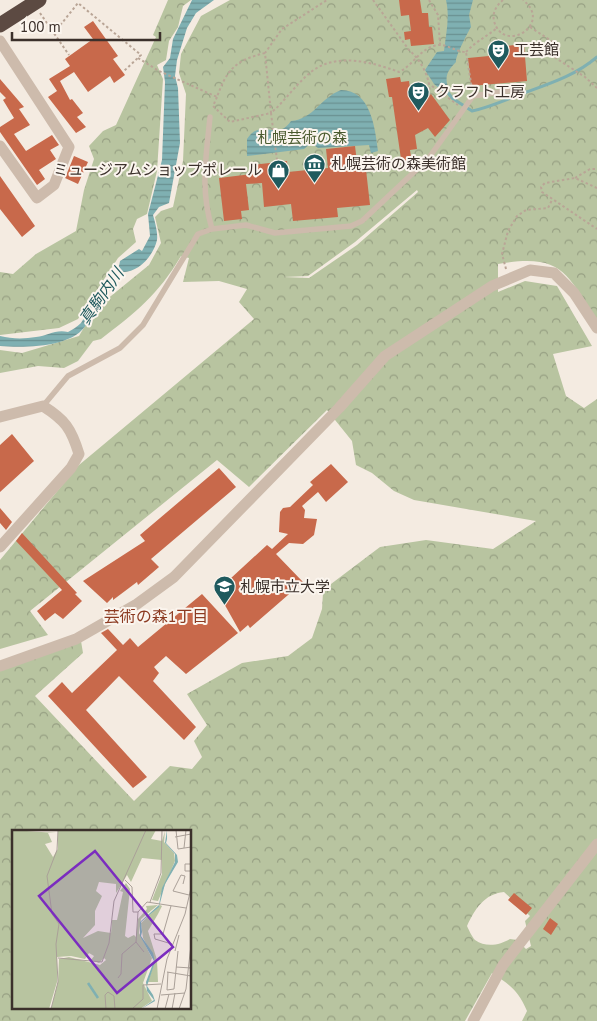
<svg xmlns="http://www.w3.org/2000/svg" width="597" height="1021" font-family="'PT Sans','Noto Sans JP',sans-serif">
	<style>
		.forest { fill: url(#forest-crowns); fill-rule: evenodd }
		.water { fill: url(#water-rules) }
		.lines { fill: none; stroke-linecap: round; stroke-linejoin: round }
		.stream { stroke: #7fb0b2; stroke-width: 3 }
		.building { fill: #c8694b }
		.path { stroke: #b9a596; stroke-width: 2; stroke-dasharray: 2.5 2.5; stroke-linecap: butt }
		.lane { stroke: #cdbbac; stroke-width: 5.5 }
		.street { stroke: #cdbbac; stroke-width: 11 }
		.highway { stroke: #5c4a42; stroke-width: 15 }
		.labels { text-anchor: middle; stroke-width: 4; stroke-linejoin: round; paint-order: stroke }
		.poi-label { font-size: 15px; fill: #3b302b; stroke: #fbf5ee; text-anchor: start }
		.park-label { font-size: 15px; fill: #4a5a2e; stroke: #fbf5ee }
		.water-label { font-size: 16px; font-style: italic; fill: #1f5a5e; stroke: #fbf5ee }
		.neighbourhood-label { font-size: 16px; fill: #8c3b22; stroke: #fbf5ee }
		.inset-river { fill: none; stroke: #7fb0b2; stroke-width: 2.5 }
		.inset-road { fill: none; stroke: #aaa098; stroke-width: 1 }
		.view { fill: #7b2cbf; fill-opacity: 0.15; stroke: #7b2cbf; stroke-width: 2.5 }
		.inset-edge { fill: none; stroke: #3b302b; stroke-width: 2.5 }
	</style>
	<defs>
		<pattern id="forest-crowns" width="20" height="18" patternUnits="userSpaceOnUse" patternTransform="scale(1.25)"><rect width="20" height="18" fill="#b8c4a0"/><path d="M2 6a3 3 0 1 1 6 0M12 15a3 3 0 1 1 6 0" fill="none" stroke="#97a083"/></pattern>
		<pattern id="water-rules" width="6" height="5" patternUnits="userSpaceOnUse" patternTransform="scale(1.25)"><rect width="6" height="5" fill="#7fb0b2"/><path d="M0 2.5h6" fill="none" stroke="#699091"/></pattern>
	</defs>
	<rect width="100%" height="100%" fill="#f4ebe1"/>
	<path class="forest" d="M168,0H191L183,6L178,27L169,41L166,60L157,65L163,79L157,171L147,214L137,219L133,229L136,242L118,258L78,319L59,328L0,335V272L13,274L36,254L76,231L84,190L94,159L89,146L103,131L116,125L156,37L153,35Z
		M230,0H597V320C566,272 561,253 498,264V292L525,281L557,286L592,346L553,354L566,396L584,408L597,399V1021H522L527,1011C518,990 510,985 492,973L465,1021H0V671L81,641L83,653L35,696L134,801L170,766L192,769L202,757L194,741L207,725L187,694L242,663L288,656L312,638L322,609L323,593L331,584L380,547L426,540L493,549L536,521L414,500L394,491L372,473L356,465L352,441L327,410L249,487L217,460L30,611L48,635L0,649V560L79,465L254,319L239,302L247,289L219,281L183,282L189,258L181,256C158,295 136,312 101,339L93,341L78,361L64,368L38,366L0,373V350L22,353L79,336L95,309L149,265L161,243L155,217L161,211L173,207L183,161L186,94L179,73L181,54L201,16ZM417,190L418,192L357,245L309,278L283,277L308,276L355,242ZM14,831H190V1007H14ZM504,892L530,916L525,921L531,946L526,949L517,940L510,939C500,945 486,948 475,940C472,937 469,930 467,926C475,909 484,894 504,892Z"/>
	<path class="water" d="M192,0H214L196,13L187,28L177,60L175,76L178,88L180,143L169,203L159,207L153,215C155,222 158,233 157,240C153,257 137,274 120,272L110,285L107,295L94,301C91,308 90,316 87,323C75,348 23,348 0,346V336C12,339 24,339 36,337C48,336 55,329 68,332C72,330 77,327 81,323C86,316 88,306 93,299C102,286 118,278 120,261L139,249L142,251L150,236L148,214L162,160L165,82L163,67L170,58L173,39Z
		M446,0H473L469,15L471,27C468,32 455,57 456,62C445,73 445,78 449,92L446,94L434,84L425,70L437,52L444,51C446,34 450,17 446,0Z
		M341,90C371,90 375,128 378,151L371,153L369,145L318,148L311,143L304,149L247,156V139C261,117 277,142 291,121C314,119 320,98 341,90Z"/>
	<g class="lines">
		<path class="stream" d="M446,90L452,98L472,111C487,108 501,102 516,96C545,85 574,77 597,57"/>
	</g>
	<path class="building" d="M399,0H420L422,13H428L429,27H432L434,44L411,46L410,39L405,40L404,32L411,31L409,15L401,16Z
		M93,21L118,56L113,59L125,75L114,83L110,76L88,92L74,72L60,81L70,100L72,99L83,113L77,117L86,127L76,133L48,97L57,91L49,79L70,66L65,59L93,39L84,27Z
		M524,44L527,81L471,86L468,58L489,56L488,48Z
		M400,77L401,82L409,81L410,88L424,86L426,98L431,94L450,120L435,137L428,128L415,135L417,149L410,150L412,164L402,166L392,97H389L386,79Z
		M0,79L24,107L19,109L30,125L14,134L26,151L52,135L59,145L50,150L56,159L39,170L45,179L37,185L0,132V127L14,118L3,100L6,98L0,92Z
		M355,146L357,162L365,161L370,205L337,208L338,217L293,221L291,204L264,207L262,183L246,184L249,210L241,211L242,219L224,221L219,178L252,174L251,165L287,161L288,172L328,168L326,149Z
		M74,156L88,162L78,184L65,178Z
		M0,176L35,226L22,237L0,209Z
		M12,434L34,461L0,492V445Z
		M331,464L348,482L326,502L318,492L302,506L305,510L304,518L317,519L314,535L303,544L289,543L276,554L303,582L250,628L248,625L240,632L217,591L267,545L272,549L288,534L279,532L280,512L283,508L290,507L313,485L310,482Z
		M219,468L236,487L151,559L159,567L138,585L137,582L113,600V597L107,603L83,581L145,541L140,535Z
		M0,508L12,522L6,530L0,523Z
		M22,533L77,593L75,594L82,601L63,619L55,613L45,621L37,611L62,590L16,541Z
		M202,594L238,633L186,674L166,656L154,667L159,673L153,681L196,727L184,740L119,676L86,710L147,777L133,788L48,696L62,682L72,693L117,650L101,633L108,629L123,645L130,638L138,647Z
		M514,893L532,908L526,915L508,900Z
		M550,918L558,924L551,935L543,929Z"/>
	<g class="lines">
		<path class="path" d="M373,0L409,50C421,60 432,80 429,96
			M429,0L438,15L440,45
			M503,0C497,5 492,12 494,21C503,55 554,24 523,0
			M40,13L69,55
			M530,27L553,42L551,55L585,77L597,88
			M54,33L78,3L141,55L124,71
			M466,52C475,42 486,37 497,28
			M138,58L159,71L217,97C227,69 236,60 265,53
			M432,86L458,105
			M217,97L213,106L230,122L271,113L265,53L282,29L327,0
			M277,160L271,113C285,101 296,84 311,72C336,52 372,62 399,72C414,65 420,47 439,45C447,44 456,52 466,52L472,89
			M575,178L590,169H597
			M597,188L575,178L545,183L541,187L542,192L597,229
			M506,269L502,254L508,231L517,216L526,210L548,208L552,200"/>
		<path class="lane" d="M210,117C206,159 200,188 212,229
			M43,406L68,376L120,348L143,325L198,234L212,229L246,225L275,233L351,226L362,221L428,159L473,96L513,90"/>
		<path class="street" d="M0,41L69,147L54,185L37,198L0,146
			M0,417L43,406C65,420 71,428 79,454L71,468L0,547
			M0,666L76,639L137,604L174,577L339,408L385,356L492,286L530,270L554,273L574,293L597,328
			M473,1021L503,965L597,844"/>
		<path class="highway" d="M0,25L39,0"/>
	</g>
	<defs>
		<symbol id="theatre-pin" viewBox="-11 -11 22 30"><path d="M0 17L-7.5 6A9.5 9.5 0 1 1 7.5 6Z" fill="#1f5a5e" stroke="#fbf5ee"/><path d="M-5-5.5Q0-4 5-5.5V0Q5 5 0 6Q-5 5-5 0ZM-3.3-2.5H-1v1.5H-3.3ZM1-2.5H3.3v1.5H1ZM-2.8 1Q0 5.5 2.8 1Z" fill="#fff"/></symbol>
		<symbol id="museum-pin" viewBox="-11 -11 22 30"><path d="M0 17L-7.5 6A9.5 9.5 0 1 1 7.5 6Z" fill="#1f5a5e" stroke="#fbf5ee"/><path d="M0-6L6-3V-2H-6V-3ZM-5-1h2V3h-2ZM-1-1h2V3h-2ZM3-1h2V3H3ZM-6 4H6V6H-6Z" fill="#fff"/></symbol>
		<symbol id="shop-pin" viewBox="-11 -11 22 30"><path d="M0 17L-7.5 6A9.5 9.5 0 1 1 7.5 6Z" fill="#1f5a5e" stroke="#fbf5ee"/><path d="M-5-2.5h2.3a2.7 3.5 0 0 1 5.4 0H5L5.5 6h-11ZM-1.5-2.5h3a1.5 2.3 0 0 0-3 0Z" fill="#fff"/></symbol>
		<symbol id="university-pin" viewBox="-11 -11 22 30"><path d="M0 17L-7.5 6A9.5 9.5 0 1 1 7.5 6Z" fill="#1f5a5e" stroke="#fbf5ee"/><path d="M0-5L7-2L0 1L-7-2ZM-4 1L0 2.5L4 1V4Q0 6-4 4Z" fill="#fff"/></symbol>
	</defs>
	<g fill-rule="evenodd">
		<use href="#theatre-pin" x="486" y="38" width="25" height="34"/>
		<use href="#theatre-pin" x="406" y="80" width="25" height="34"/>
		<use href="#museum-pin" x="302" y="152" width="25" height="34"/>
		<use href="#shop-pin" x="266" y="158" width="25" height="34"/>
		<use href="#university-pin" x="212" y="574" width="25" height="34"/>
	</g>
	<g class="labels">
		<g class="poi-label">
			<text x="514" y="55">工芸館</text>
			<text x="435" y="97">クラフト工房</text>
			<text x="331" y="169">札幌芸術の森美術館</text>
			<text x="262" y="175" text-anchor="end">ミュージアムショップポレール</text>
			<text x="240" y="592">札幌市立大学</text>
		</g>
		<g class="park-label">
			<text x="302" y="143">札幌芸術の森</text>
		</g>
		<g class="water-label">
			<text transform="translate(101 296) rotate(-55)" y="6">真駒内川</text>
		</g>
		<g class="neighbourhood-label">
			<text x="156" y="622">芸術の森1丁目</text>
		</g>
	</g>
	<g transform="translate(12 830)">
		<rect width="179" height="179" fill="#f4ebe1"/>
		<path d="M0,0L44,3H36L40,12L33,14L41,27L46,19V0H144L139,9L150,11L153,1L152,12L162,23L163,31L146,71L140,70L150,44V30L130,28L119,52L115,45L104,63V54L87,52L84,61L90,66L83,81V95L71,108L86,101L99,103L100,90H105L111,62L108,61L114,53L118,59L113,106L116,108L122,105L124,107L126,89L135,79L134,76L146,75L129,89L127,103L140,128L131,153L140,171L128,179H39L46,152L47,129L57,127L88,135L94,130L92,128L87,133L79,130L82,126L77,123L73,129L59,126L45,127V152L37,179H0ZM148,75L150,76L146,84L136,101L145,130L146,152H136L143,131L131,108L129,93Z" fill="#b8c4a0"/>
		<path d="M155,0V9L154,13L165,25L166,32L153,54L147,77L129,92L130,102L129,106L141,123L143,132L135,156L141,165L143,171L129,179L142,170L135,161L134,152L142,131L128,106V92L147,75L150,58L163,32V24L153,13Z" fill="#7fb0b2"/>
		<path class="inset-river" d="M76,153L86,168"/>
		<path class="inset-road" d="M164,0L166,19L179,17M163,7L179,4M172,18L174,0M179,34H173V41H179M113,50L120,57L121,82H126L135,72L174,78M171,54L173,46L169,45L161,61L177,65M138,72L149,43L150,0M159,76L151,104H142L143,109L160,114M126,82L124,112L132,122M163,121L167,105M46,128L90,132L97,113L102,71L134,0M164,137L179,138M155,142L179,146M156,142L155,160L162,159L166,121M106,148L109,144L110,124L124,112M149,165L173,163M39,179L46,152L44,114L47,94L40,84L35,46L45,20L46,0M94,179L93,165L96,162L102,166L103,179M120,179L131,169V155L149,154M145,179L155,129L173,84L179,58M153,179L157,164M160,179L163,163M167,179L174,159L179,115"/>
		<path class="view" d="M83,21L161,117L105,163L27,66Z"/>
		<rect width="179" height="179" class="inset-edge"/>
	</g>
	<path d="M12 32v8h148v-8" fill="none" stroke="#3b302b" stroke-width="2.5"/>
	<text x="20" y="32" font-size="15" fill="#3b302b" stroke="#fbf5ee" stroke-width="4" paint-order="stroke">100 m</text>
</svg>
